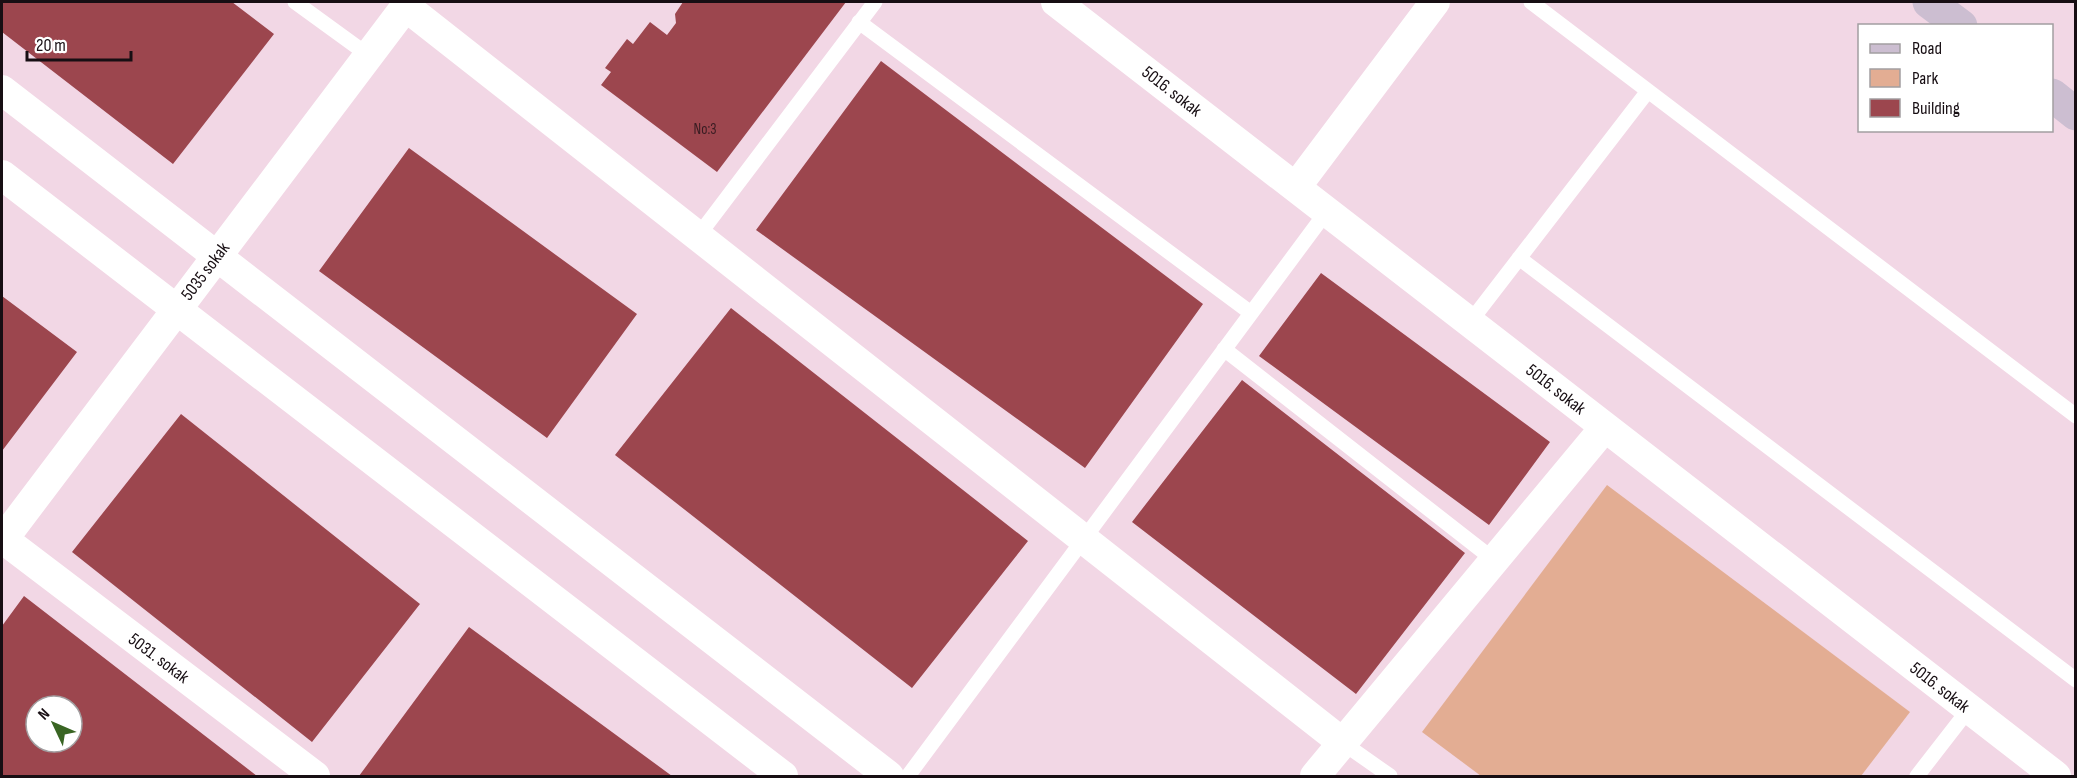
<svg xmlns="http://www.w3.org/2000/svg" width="2077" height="778" font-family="'Sofia Sans Condensed',sans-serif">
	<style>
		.green { fill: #e3ad93 }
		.building { fill: #9c464e; fill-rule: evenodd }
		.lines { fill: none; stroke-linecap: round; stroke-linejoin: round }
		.service { stroke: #fff; stroke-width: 15 }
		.minor { stroke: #fff; stroke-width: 30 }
		.secondary { stroke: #ccbed1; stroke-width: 33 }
		.labels { text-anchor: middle; stroke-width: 4.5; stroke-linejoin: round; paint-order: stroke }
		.number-label { font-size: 15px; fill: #381c22 }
		.street-label { font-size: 18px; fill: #170e13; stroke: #fff }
	</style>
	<rect width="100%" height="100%" fill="#f2d7e5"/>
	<path class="green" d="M1607,485L1910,712L1861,776H1481L1422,732Z"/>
	<path class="building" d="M2,2H232L274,34L173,164L2,32Z
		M683,2H846L717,172L601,85L611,72L605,68L627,39L633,44L650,22L667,35L676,23L675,14Z
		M881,61L1203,304L1085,468L756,230Z
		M409,148L637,314L547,438L319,271Z
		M1321,273L1550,442L1489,525L1259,356Z
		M2,296L77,352L2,451Z
		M731,308L1028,541L912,688L615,455Z
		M1242,380L1465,553L1356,694L1132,522Z
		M181,414L420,604L312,742L72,552Z
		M24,596L257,776H2V626ZM36,706H72V742H36Z
		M469,627L672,776H359Z"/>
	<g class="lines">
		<path class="service" d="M295,2L368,55
			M1531,2L2076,416
			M859,22L1251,313
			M698,236L875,2
			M1519,258L2076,680
			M1470,322L1648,91
			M1224,349L1494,560
			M1343,743L1390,776
			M908,776L1327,211
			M1917,776L1969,709"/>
		<path class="minor" d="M1056,2L2056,776
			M405,6L1343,743
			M2,90L889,776
			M2,175L783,776
			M1296,187L1435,2
			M3,539L315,776
			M2,541L409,2
			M1315,776L1605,427"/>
		<path class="secondary" d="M1929,2L1961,26
			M2052,95L2076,114"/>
	</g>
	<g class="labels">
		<g class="number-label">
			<text x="705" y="134">No:3</text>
		</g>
		<g class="street-label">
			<text transform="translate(1172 91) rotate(38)" y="6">5016. sokak</text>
			<text transform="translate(205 271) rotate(-53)" y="6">5035 sokak</text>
			<text transform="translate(1556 389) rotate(38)" y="6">5016. sokak</text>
			<text transform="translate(159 658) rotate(37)" y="6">5031. sokak</text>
			<text transform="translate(1940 687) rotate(38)" y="6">5016. sokak</text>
		</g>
	</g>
	<rect width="2077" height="778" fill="none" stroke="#170e13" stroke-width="6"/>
	<rect x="1858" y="24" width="195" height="108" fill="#ffffff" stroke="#a29fa1" stroke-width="1.5"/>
	<rect x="1870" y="44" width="30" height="9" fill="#ccbed1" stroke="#a29fa1" stroke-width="1.5"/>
	<text x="1912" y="54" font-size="18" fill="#170e13">Road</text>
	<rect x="1870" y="69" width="30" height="18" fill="#e3ad93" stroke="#a29fa1" stroke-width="1.5"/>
	<text x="1912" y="84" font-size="18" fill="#170e13">Park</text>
	<rect x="1870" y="99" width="30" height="18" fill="#9c464e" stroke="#a29fa1" stroke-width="1.5"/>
	<text x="1912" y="114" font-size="18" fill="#170e13">Building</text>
	<g transform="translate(54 724) rotate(314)"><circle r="28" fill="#ffffff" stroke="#a29fa1" stroke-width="1.5"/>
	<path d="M0-4.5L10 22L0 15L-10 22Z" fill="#396523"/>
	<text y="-9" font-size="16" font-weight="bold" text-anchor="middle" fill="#170e13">N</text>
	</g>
	<path d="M27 51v9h104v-9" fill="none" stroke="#170e13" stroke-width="3"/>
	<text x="36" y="51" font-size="18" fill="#170e13" stroke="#ffffff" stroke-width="4.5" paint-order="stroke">20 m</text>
</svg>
